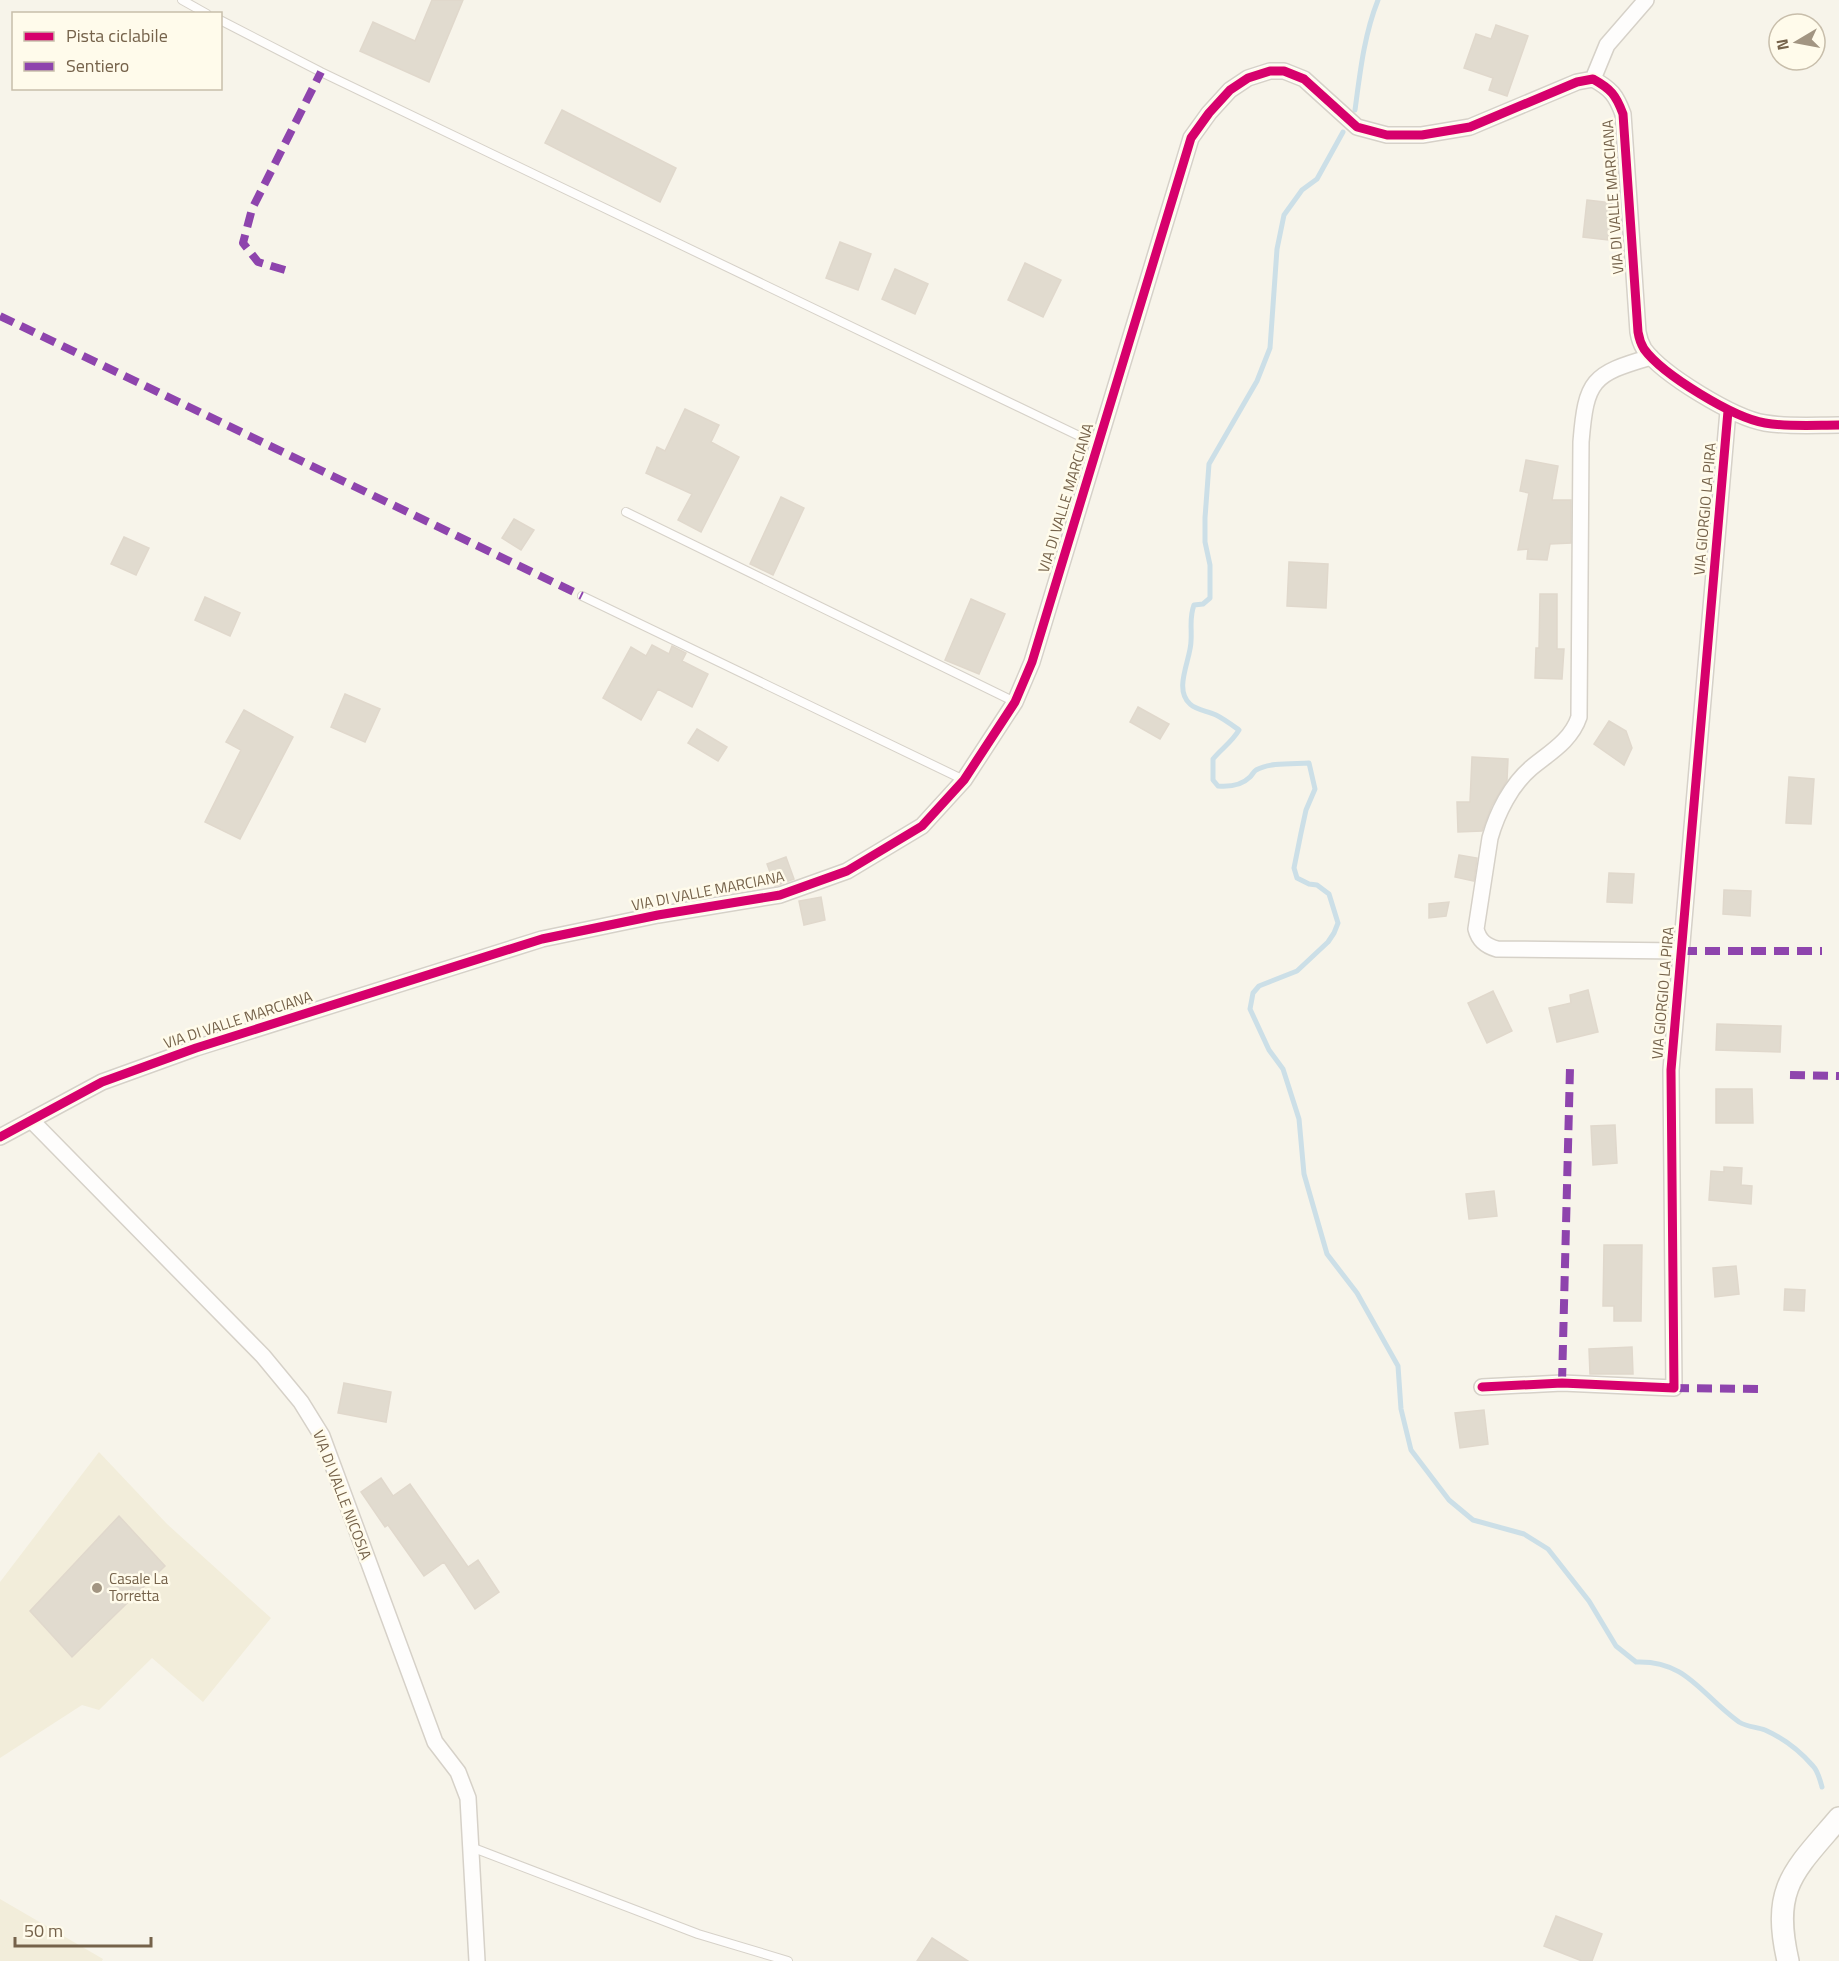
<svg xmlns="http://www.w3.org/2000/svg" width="1839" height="1961" font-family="'Titillium Web',sans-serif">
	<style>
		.residential { fill: #f2edda }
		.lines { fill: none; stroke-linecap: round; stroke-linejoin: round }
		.stream { stroke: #ccdfe7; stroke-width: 5 }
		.building { fill: #e1dbcf; stroke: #e0d8cc; stroke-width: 1.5 }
		.lane-casing { stroke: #d6d1c8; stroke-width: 10 }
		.street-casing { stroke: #d6d1c8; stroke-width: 18 }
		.secondary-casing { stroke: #d5d0c5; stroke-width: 24 }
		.lane { stroke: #fefdfc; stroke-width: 8 }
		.street { stroke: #fefdfc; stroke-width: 15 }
		.secondary { stroke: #fefdfc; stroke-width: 21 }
		.quiet { stroke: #8e44ad; stroke-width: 8; stroke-dasharray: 15 8; stroke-linecap: butt }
		.cycleway-casing { stroke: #fffbeb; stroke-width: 13 }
		.cycleway { stroke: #d6006c; stroke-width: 9 }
		.poi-dot { fill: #a29582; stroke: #fffbeb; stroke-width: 2 }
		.labels { text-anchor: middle; stroke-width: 5; stroke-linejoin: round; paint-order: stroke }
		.street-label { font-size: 15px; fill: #75624a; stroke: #fffbeb }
		.poi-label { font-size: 15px; fill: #75624a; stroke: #fffbeb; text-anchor: start }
	</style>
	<rect width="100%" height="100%" fill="#f7f4ea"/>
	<path class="residential" d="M99,1452L167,1524L271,1618L203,1702L152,1658L99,1710L82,1705L0,1758V1582Z
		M0,1899L103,1959L102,1961H0Z"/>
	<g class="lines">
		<path class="stream" d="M1355,110C1360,73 1364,35 1378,0
			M1343,132L1317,179L1302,190L1284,215L1277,249L1270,348L1257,381L1209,464L1205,518V542L1210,565V598L1203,604L1194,605C1189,618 1192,628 1191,641C1191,659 1173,689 1190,704C1196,710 1208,711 1216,715C1224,719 1232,725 1239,730C1232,742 1221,749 1213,759V780L1218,786C1230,787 1241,786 1250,777C1252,775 1254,771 1256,770C1270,762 1294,764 1309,763L1315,789L1306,810L1301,833L1294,868L1297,878L1309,884L1317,885L1329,894L1338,923L1334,933L1328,942L1297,971L1259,986L1253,993L1250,1009L1269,1050L1283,1069L1299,1119L1304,1174L1327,1254L1357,1293L1398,1366L1401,1409L1411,1450L1449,1500L1473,1520L1524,1534L1548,1549L1589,1601L1616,1646L1636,1662C1687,1660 1701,1695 1739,1722C1747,1727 1757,1727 1765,1730C1783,1738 1800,1751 1813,1766C1818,1771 1820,1780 1822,1787"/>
	</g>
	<path class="building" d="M432,0H463L429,82L360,51L373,22L415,41Z
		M1496,25L1528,36L1507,96L1489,90L1493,78L1464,68L1476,34L1491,39Z
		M562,110L676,168L660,202L545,143Z
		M1587,200L1612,203L1608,240L1583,237Z
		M840,242L871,254L858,290L826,278Z
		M1025,263L1061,280L1043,317L1008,300Z
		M895,269L928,284L915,314L882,299Z
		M685,409L719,425L711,442L739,457L701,532L678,520L692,494L646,473L657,447L665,451Z
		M1526,460L1558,466L1552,500H1571V543L1550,544L1547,560L1527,559L1528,549L1518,550L1529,493L1520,491Z
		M781,497L804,508L773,575L750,564Z
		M514,519L534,530L521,550L502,538Z
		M124,537L149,548L136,575L111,564Z
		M1289,562L1328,564L1326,608L1287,606Z
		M1540,594H1557V649H1564L1562,679L1535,678L1536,648H1539Z
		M205,597L240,613L230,636L195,620Z
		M971,599L1005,614L979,674L945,660Z
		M652,645L669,654L672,646L686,653L682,661L708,674L692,707L658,689L641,720L603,698L631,647L646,656Z
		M345,694L380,709L365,742L331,727Z
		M1138,707L1169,724L1160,739L1130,722Z
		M244,710L293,737L240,839L205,822L241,750L226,742Z
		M1609,721L1626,731L1632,748L1624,765L1594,744Z
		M697,729L727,747L718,761L688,743Z
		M1472,757L1508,759L1507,780L1492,805L1482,831L1458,832L1457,802H1470Z
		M1789,777L1814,779L1811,824L1786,823Z
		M1459,855L1477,858L1474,881L1455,877Z
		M786,857L794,879L775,886L767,864Z
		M1609,873L1634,874L1632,903L1607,902Z
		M1724,890L1751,891L1750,916L1723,914Z
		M821,897L825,920L804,925L799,901Z
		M1449,902L1446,916L1429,918V904Z
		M1588,990L1598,1032L1557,1042L1549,1008L1571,1003L1570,995Z
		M1493,991L1512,1031L1487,1043L1468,1003Z
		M1717,1024L1781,1026L1780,1052L1716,1050Z
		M1716,1089H1752L1753,1123H1716Z
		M1615,1125L1617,1163L1593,1165L1591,1126Z
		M1724,1167L1742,1168L1741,1185L1752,1186L1751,1204L1709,1200L1711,1171L1724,1172Z
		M1494,1191L1497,1216L1469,1219L1466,1194Z
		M1604,1245H1642L1641,1321H1614V1306H1603Z
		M1736,1266L1739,1294L1715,1297L1713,1268Z
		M1785,1289L1805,1290L1804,1311L1784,1310Z
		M1632,1347L1633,1374H1590L1589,1349Z
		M344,1383L391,1392L386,1422L338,1413Z
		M1484,1410L1488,1444L1460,1448L1455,1413Z
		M381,1478L393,1496L410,1484L468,1567L478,1560L499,1592L475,1609L444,1562L424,1576L388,1525L385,1527L361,1492Z
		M119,1516L165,1566L72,1657L30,1611Z
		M1556,1916L1602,1934L1592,1961H1582L1544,1946Z
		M932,1938L968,1961H917Z"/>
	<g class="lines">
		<defs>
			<path id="lane" d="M182,0L207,14
				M220,20L321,72L1098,445
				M626,512L1015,702
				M582,596L964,780
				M471,1847L698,1934L788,1961"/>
			<path id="street" d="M1593,79L1607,45L1646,0
				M1651,357C1592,374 1586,380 1581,442L1579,717C1571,741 1549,753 1531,768C1511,785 1497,813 1490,838L1476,929C1479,941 1486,946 1497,949L1682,951
				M31,1120L263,1356L301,1402L322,1436L435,1742L458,1772L468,1798L477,1961
				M0,1137L102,1082L196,1048L542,939L658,915L780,895L847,871L922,826L964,780L1015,702L1032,662L1191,138L1209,113L1230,90L1248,78L1270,71H1284L1304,79L1357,127L1387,135H1422L1470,127L1577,82L1593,79C1611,89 1616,95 1623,114L1638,332C1639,338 1641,344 1644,349C1663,375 1734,418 1765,423C1788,427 1816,425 1839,425
				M1482,1387L1562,1383L1674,1388L1671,1070L1728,411"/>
			<path id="secondary" d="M1788,1961C1771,1887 1794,1871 1839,1818"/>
		</defs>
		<use href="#lane" class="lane-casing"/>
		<use href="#street" class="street-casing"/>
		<use href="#secondary" class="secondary-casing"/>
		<use href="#lane" class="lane"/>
		<use href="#street" class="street"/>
		<use href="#secondary" class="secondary"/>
		<path class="quiet" d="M285,270L258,262L243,243L252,209L321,72
			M0,316L582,596
			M1682,951H1822
			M1790,1075L1839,1076
			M1562,1383L1570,1068
			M1674,1388L1765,1389"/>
		<defs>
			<path id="cycleway" d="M0,1137L102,1082L196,1048L542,939L658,915L780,895L847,871L922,826L964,780L1015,702L1032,662L1191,138L1209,113L1230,90L1248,78L1270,71H1284L1304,79L1357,127L1387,135H1422L1470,127L1577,82L1593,79C1611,89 1616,95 1623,114L1638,332C1639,338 1641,344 1644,349C1663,375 1734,418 1765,423C1788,427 1816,425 1839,425
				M1482,1387L1562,1383L1674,1388L1671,1070L1728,411"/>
		</defs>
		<use href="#cycleway" class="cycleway-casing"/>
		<use href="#cycleway" class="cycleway"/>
	</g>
	<circle class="poi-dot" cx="97" cy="1588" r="6"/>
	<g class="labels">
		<g class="street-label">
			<text transform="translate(1613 197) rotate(-94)" y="5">VIA DI VALLE MARCIANA</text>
			<text transform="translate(1066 498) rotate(-73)" y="5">VIA DI VALLE MARCIANA</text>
			<text transform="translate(1705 509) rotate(-85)" y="5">VIA GIORGIO LA PIRA</text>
			<text transform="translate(708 891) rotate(-11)" y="5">VIA DI VALLE MARCIANA</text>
			<text transform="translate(1663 993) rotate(-85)" y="5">VIA GIORGIO LA PIRA</text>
			<text transform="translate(238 1020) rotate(-18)" y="5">VIA DI VALLE MARCIANA</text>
			<text transform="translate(342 1495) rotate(69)" y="5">VIA DI VALLE NICOSIA</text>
		</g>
		<g class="poi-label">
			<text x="109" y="1584">Casale La<tspan x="109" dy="17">Torretta</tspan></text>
		</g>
	</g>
	<rect x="12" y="12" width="210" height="78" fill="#fffbeb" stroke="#c8beab" stroke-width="1.5"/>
	<rect x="24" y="32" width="30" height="9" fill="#d6006c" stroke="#c8beab" stroke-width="1.5"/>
	<text x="66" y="42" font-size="18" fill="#75624a">Pista ciclabile</text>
	<rect x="24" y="62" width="30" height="9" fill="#8e44ad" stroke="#c8beab" stroke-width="1.5"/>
	<text x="66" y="72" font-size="18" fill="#75624a">Sentiero</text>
	<g transform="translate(1797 42) rotate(260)"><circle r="28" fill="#fffbeb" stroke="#c8beab" stroke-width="1.5"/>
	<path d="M0-4.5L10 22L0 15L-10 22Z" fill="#a29582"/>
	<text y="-9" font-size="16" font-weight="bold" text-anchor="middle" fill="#75624a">N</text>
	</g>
	<path d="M15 1937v9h136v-9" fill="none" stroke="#75624a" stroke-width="3"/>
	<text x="24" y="1937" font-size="18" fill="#75624a" stroke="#fffbeb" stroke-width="4.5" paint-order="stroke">50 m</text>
</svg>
